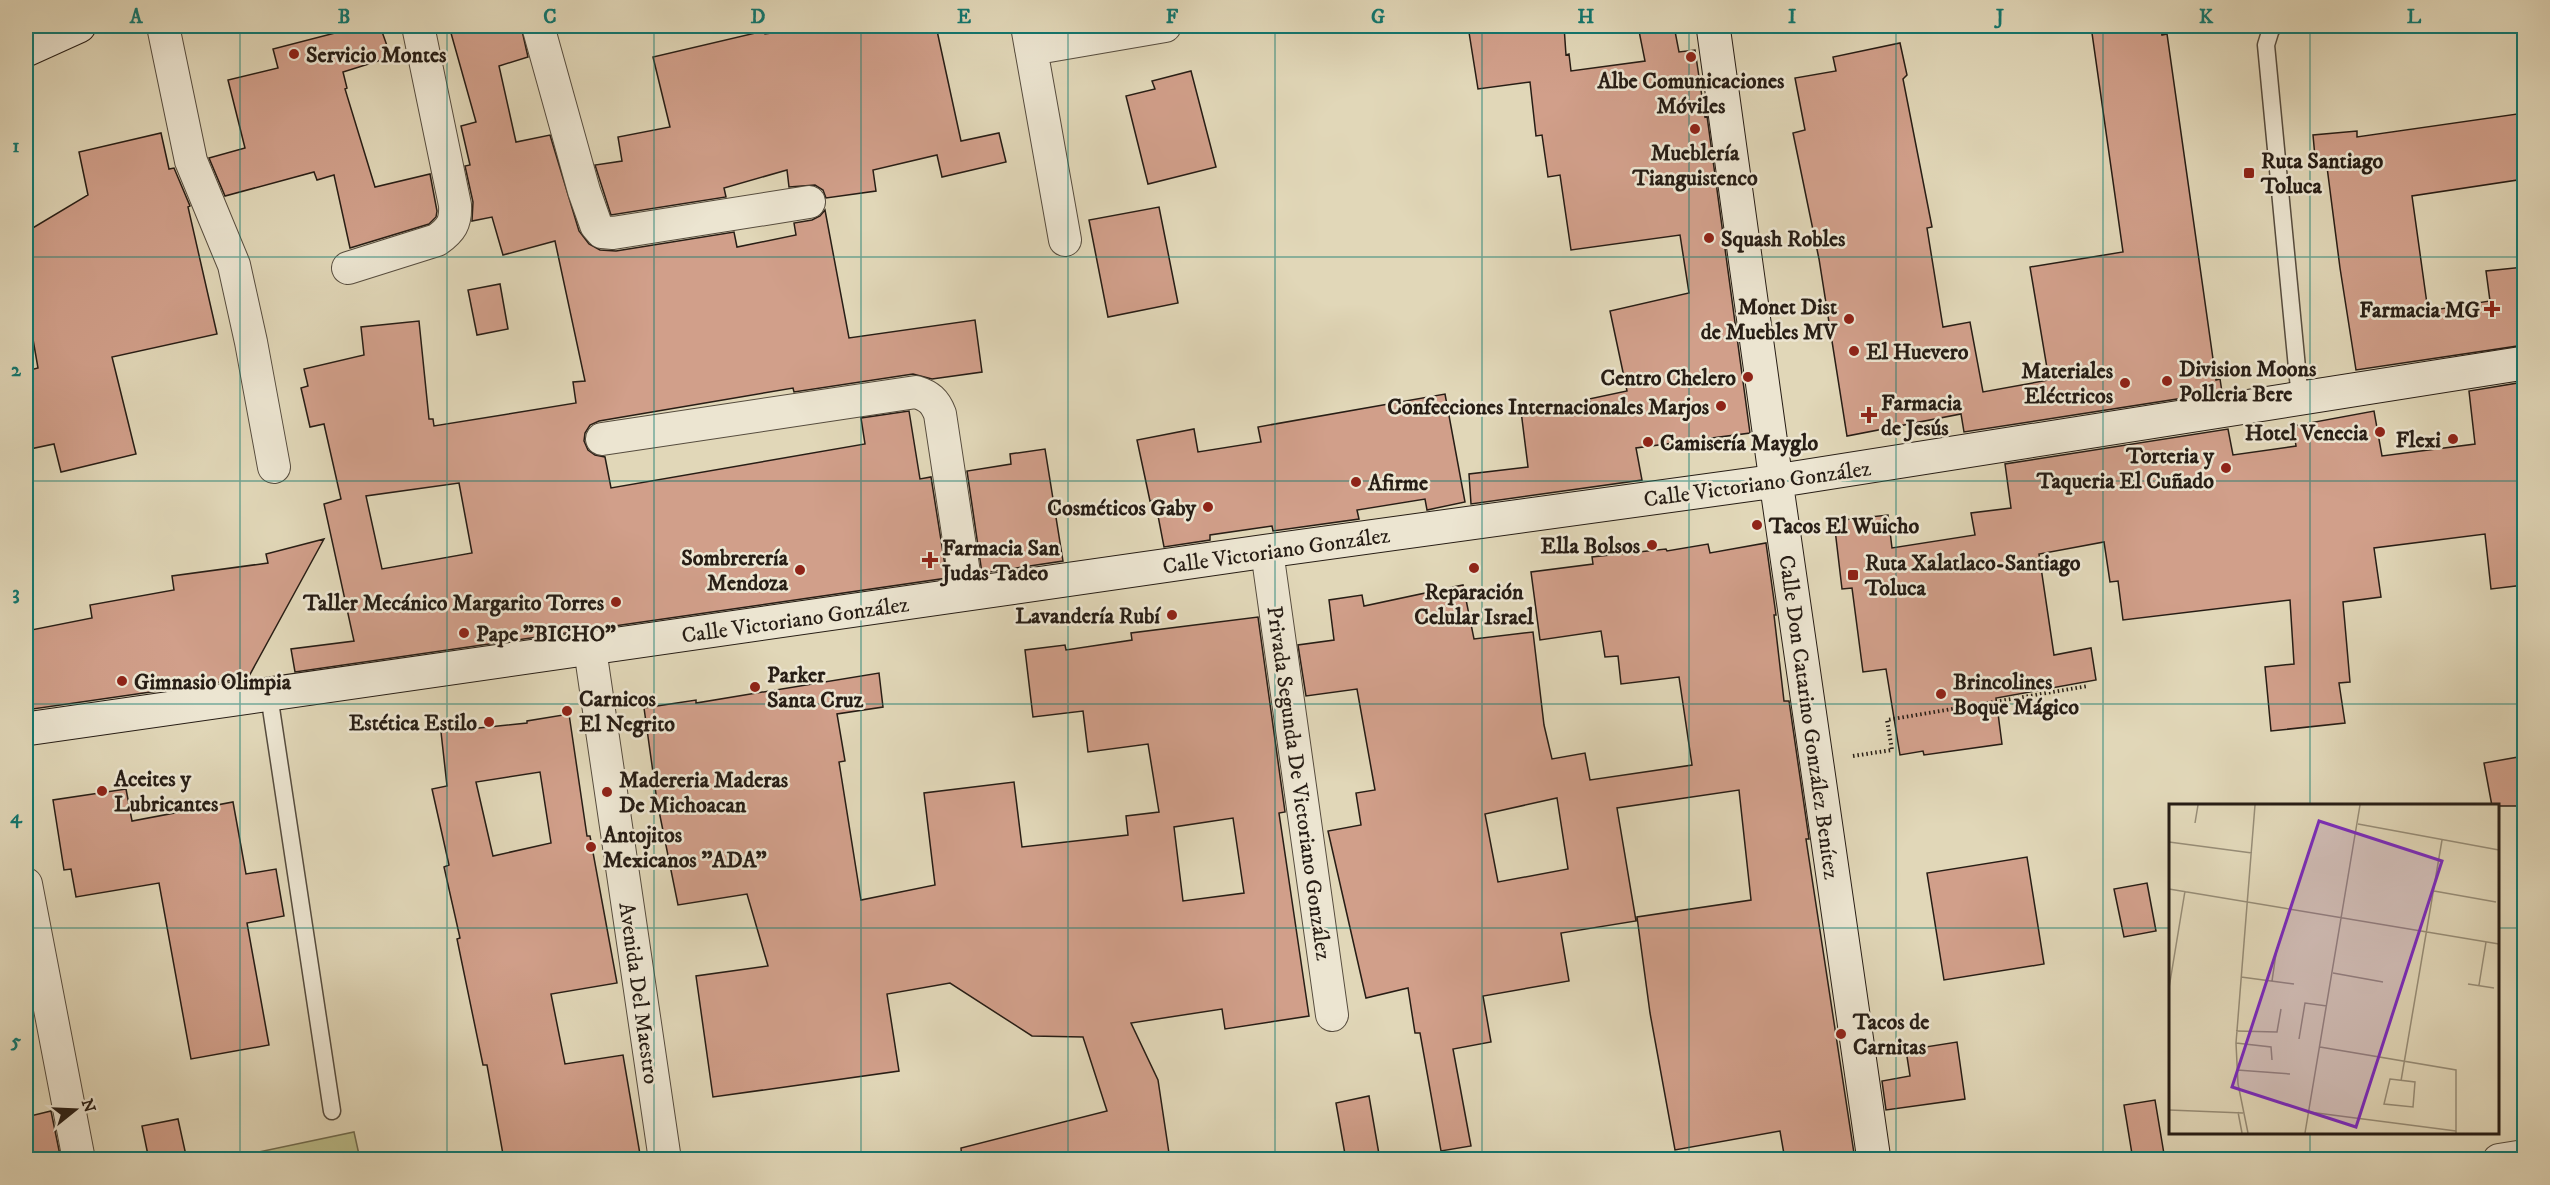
<svg xmlns="http://www.w3.org/2000/svg" width="2550" height="1185" font-family="'IM FELL DW Pica',serif">
	<style>
		.green { fill: #babc89; stroke: #706c4f; stroke-width: 1.5 }
		.building { fill: #d19f8a; stroke: #271d15; stroke-width: 1.5; fill-rule: evenodd }
		.lines { fill: none; stroke-linecap: round; stroke-linejoin: round }
		.service-casing { stroke: #564c3e; stroke-width: 19 }
		.minor-casing { stroke: #564c3e; stroke-width: 34 }
		.secondary-casing { stroke: #271d15; stroke-width: 35 }
		.path { stroke: #271d15; stroke-width: 4; stroke-dasharray: 1.5 3; stroke-linecap: butt }
		.service { stroke: #ece5d1; stroke-width: 16 }
		.minor { stroke: #ece5d1; stroke-width: 32 }
		.secondary { stroke: #ece5d1; stroke-width: 33 }
		.grid { fill: none; stroke: #0f766e; stroke-width: 1.5; stroke-opacity: 0.55 }
		.poi-dot { fill: #8f2418; stroke: #ece5d1; stroke-width: 2 }
		.labels { text-anchor: middle; stroke-width: 5; stroke-linejoin: round; paint-order: stroke }
		.poi-label { font-size: 22px; font-weight: bold; fill: #271d15; stroke: #ece5d1; text-anchor: start }
		.street-label { font-size: 22px; fill: #271d15; stroke: #ece5d1 }
		.inset-road { fill: none; stroke: #978d77; stroke-width: 1.5 }
		.view { fill: #7b2cbf; fill-opacity: 0.15; stroke: #7b2cbf; stroke-width: 3 }
		.inset-edge { fill: none; stroke: #271d15; stroke-width: 3 }
		.neatline { fill: none; stroke: #0f766e; stroke-width: 2 }
		.grid-label { font-size: 20px; text-anchor: middle; font-weight: bold; fill: #0f766e }
	</style>
	<rect width="100%" height="100%" fill="#e1d7b8"/>
	<filter id="stains"><feTurbulence type="fractalNoise" baseFrequency=".00333" numOctaves="4"/><feColorMatrix values="0 0 0 0 .2 0 0 0 0 .09 0 0 0 0 .02 0 0 0 .5 -.17"/></filter>
	<radialGradient id="worn" r=".72"><stop offset=".6" stop-color="#630" stop-opacity="0"/><stop offset="1" stop-color="#630" stop-opacity=".3"/></radialGradient>
	<path class="green" d="M354,1132L360,1159H225Z"/>
	<path class="building" d="M362,26H380L391,57L343,72L347,88L345,89L375,187L430,174L437,211L436,217L429,224L350,248L334,175L317,180L314,172L225,196L209,158L245,148L228,80L278,68L273,49Z
		M449,26H521L528,57L499,66L516,142L550,135L579,231L589,244L600,250L616,251L734,232L737,247L796,235L794,223L812,220L820,216L825,210L849,338L975,320L982,372L932,379L913,374L794,392L793,388L599,421L590,425L585,433L584,441L588,450L595,455L605,457L611,488L865,444L861,418L909,411L920,479L931,477L947,578L295,672L291,649L354,641L324,504L341,499L324,424L310,427L301,388L308,386L304,369L364,355L361,327L419,321L429,419H433L434,426L576,403L573,382L585,381L555,241L503,255L492,217L472,221L473,202L465,166L470,165L461,126L476,122ZM459,483L472,553L382,569L366,496Z
		M821,26H936L961,141L999,133L1006,162L942,177L937,155L873,170L876,191L826,198L823,190L815,185L789,187L787,170L724,188L726,197L611,215L595,165L622,161L618,137L670,127L653,57L764,31L765,34Z
		M1468,26H1513L1514,31L1564,26L1566,55L1569,54L1571,71L1645,61L1638,26H1674L1679,52L1695,50L1705,117L1707,116L1750,433L1636,448L1642,480L1471,504L1469,474L1528,467L1521,411L1590,402L1589,399L1627,391L1610,311L1689,293L1680,235L1571,250L1560,175L1548,177L1542,135L1536,136L1530,82L1478,89Z
		M2091,26H2160L2162,35L2167,34L2216,380L2220,379L2222,392L1964,432L1961,414L1847,436L1819,259L1793,133L1805,130L1795,78L1836,71L1833,57L1900,43L1907,75L1903,79L1932,227L1927,228L1943,327L1970,322L1983,392L2049,380L2030,267L2123,252Z
		M1191,71L1216,167L1148,184L1126,96L1155,89L1152,81Z
		M2524,113V179L2412,196L2428,311L2490,301L2486,271L2524,267V345L2356,370L2340,268L2327,167L2316,168L2313,135L2357,131V137Z
		M161,133L169,169L174,168L190,206L188,207L217,334L112,357L136,454L61,472L54,444L30,449L26,429V371L38,368L26,299V232L88,195L79,152Z
		M1159,207L1178,303L1108,317L1089,220Z
		M500,284L508,329L477,335L468,290Z
		M2524,382V585L2491,589L2485,534L2374,548L2381,597L2343,602L2350,682L2339,683L2345,723L2271,731L2265,667L2294,664L2290,600L2123,620L2118,581L2110,582L2104,542L2039,554L2054,655L2091,648L2096,680L1996,698L2002,744L1924,755L1923,751L1900,755L1886,669L1863,672L1852,588L1842,589L1834,521L1888,515L1892,548L1975,535L1971,513L2011,508L2005,464L2228,429L2233,455L2296,446L2293,426L2374,411L2382,456L2475,444L2469,391Z
		M1445,394L1465,502L1427,510L1425,499L1357,510L1359,519L1273,531L1272,526L1210,535V540L1164,547L1155,500L1150,501L1137,440L1194,429L1198,452L1261,442L1258,427Z
		M1045,449L1063,561L982,573L967,471L1011,464L1010,454Z
		M324,539L248,678L26,710V631L92,618L90,605L174,590L172,576L268,563L266,554Z
		M1766,543L1776,615H1774L1784,701H1789L1809,839H1806L1855,1160H1785L1780,1131L1675,1150L1650,1013L1637,917L1751,900L1739,790L1617,808L1636,921L1561,933L1569,981L1483,996L1491,1042L1453,1049L1471,1146L1441,1151L1420,1033H1415L1408,988L1366,998L1328,831L1361,825L1356,793L1375,790L1357,689L1306,696L1298,645L1334,640L1329,600L1362,595L1364,606L1463,585L1474,639L1533,632L1544,725L1552,759L1585,753L1590,780L1692,765L1679,677L1621,684L1618,656L1605,657L1601,631L1540,640L1531,572L1593,564L1592,557L1666,549L1667,551L1708,544L1710,553ZM1557,798L1568,869L1498,882L1485,814Z
		M1258,617L1285,812L1279,813L1309,1016L1225,1029L1222,1009L1131,1023L1158,1080L1170,1160H962L961,1148L1107,1111L1083,1037L1032,1036L950,983L887,994L899,1071L713,1097L696,976L768,966L747,894L678,905L657,801L644,708L696,700V703L879,673L883,707L837,714L845,761L839,762L861,900L935,885L924,793L1014,782L1022,847L1128,835L1126,816L1159,812L1148,744L1088,752L1083,711L1033,717L1025,650L1065,645L1066,650L1132,640L1131,633ZM1233,818L1244,893L1183,901L1174,827Z
		M569,714L587,836H590L617,983L551,994L565,1064L623,1055L641,1160H504L487,1065H483L457,939L460,938L444,867L449,865L432,789L447,786L441,732L527,723V721ZM540,772L551,843L493,856L476,782Z
		M2524,756V806H2492L2484,763Z
		M126,789L132,821L233,802L246,874L276,869L284,916L247,923L269,1045L191,1059L159,883L76,897L71,869L64,870L53,800Z
		M2027,857L2044,964L1944,980L1927,873Z
		M2147,883L2156,931L2124,937L2114,889Z
		M1957,1042L1965,1099L1886,1110L1882,1081L1910,1076L1906,1050Z
		M1369,1096L1380,1160H1346L1336,1103Z
		M2155,1100L2165,1160H2133L2124,1105Z
		M51,1111L61,1160H26V1117Z
		M178,1119L187,1160H149L142,1126Z"/>
	<g class="lines">
		<defs>
			<path id="service" d="M2275,26L2271,29L2266,45L2300,399
				M269,695L332,1111"/>
			<path id="minor" d="M163,26L191,161L234,265L251,342L274,467
				M538,26L584,191L596,225L602,232L613,233L809,202
				M1027,26L1065,240
				M1031,49L1165,26
				M348,268L437,240C451,230 456,223 455,205L418,26
				M602,439L916,392C929,396 935,401 940,414L967,593
				M1267,551L1332,1015
				M590,649L665,1160
				M26,884L79,1160
				M2499,1160L2524,1156"/>
			<path id="secondary" d="M1713,26L1776,481L1874,1160
				M26,50L79,26
				M26,729L1267,551L1776,481L2524,363"/>
		</defs>
		<use href="#service" class="service-casing"/>
		<use href="#minor" class="minor-casing"/>
		<use href="#secondary" class="secondary-casing"/>
		<path class="path" d="M1853,756L1892,750L1887,720L2088,686"/>
		<use href="#service" class="service"/>
		<use href="#minor" class="minor"/>
		<use href="#secondary" class="secondary"/>
	</g>
	<path class="grid" d="M240,26V1160M447,26V1160M654,26V1160M861,26V1160M1068,26V1160M1275,26V1160M1482,26V1160M1689,26V1160M1896,26V1160M2103,26V1160M2310,26V806M26,257H2524M26,481H2524M26,704H2524M26,928H2170M2498,928H2524M2310,1132V1160"/>
	<g class="poi-dot">
		<circle cx="294" cy="54" r="6"/>
		<circle cx="1691" cy="57" r="6"/>
		<circle cx="1695" cy="129" r="6"/>
		<rect x="2243" y="167" width="12" height="12" rx="3"/>
		<circle cx="1709" cy="238" r="6"/>
		<path d="M2489 300h6v6h6v6h-6v6h-6v-6h-6v-6h6z"/>
		<circle cx="1849" cy="319" r="6"/>
		<circle cx="1854" cy="351" r="6"/>
		<circle cx="1748" cy="377" r="6"/>
		<circle cx="2167" cy="381" r="6"/>
		<circle cx="2125" cy="383" r="6"/>
		<circle cx="1721" cy="406" r="6"/>
		<path d="M1866 406h6v6h6v6h-6v6h-6v-6h-6v-6h6z"/>
		<circle cx="2380" cy="432" r="6"/>
		<circle cx="2453" cy="439" r="6"/>
		<circle cx="1648" cy="442" r="6"/>
		<circle cx="2226" cy="468" r="6"/>
		<circle cx="1356" cy="482" r="6"/>
		<circle cx="1208" cy="507" r="6"/>
		<circle cx="1757" cy="525" r="6"/>
		<circle cx="1652" cy="545" r="6"/>
		<path d="M927 551h6v6h6v6h-6v6h-6v-6h-6v-6h6z"/>
		<circle cx="1474" cy="568" r="6"/>
		<circle cx="800" cy="570" r="6"/>
		<rect x="1847" y="569" width="12" height="12" rx="3"/>
		<circle cx="616" cy="602" r="6"/>
		<circle cx="1172" cy="615" r="6"/>
		<circle cx="464" cy="633" r="6"/>
		<circle cx="122" cy="681" r="6"/>
		<circle cx="755" cy="687" r="6"/>
		<circle cx="1941" cy="694" r="6"/>
		<circle cx="567" cy="711" r="6"/>
		<circle cx="489" cy="722" r="6"/>
		<circle cx="102" cy="791" r="6"/>
		<circle cx="607" cy="792" r="6"/>
		<circle cx="591" cy="847" r="6"/>
		<circle cx="1841" cy="1034" r="6"/>
	</g>
	<g class="labels">
		<g class="poi-label">
			<text x="306" y="62">Servicio Montes</text>
			<text x="1691" y="88" text-anchor="middle">Albe Comunicaciones<tspan x="1691" dy="25">Móviles</tspan></text>
			<text x="1695" y="160" text-anchor="middle">Mueblería<tspan x="1695" dy="25">Tianguistenco</tspan></text>
			<text x="2261" y="168">Ruta Santiago<tspan x="2261" dy="25">Toluca</tspan></text>
			<text x="1721" y="246">Squash Robles</text>
			<text x="1837" y="314" text-anchor="end">Monet Dist<tspan x="1837" dy="25">de Muebles MV</tspan></text>
			<text x="2480" y="317" text-anchor="end">Farmacia MG</text>
			<text x="1866" y="359">El Huevero</text>
			<text x="2179" y="376">Division Moons<tspan x="2179" dy="25">Polleria Bere</tspan></text>
			<text x="2113" y="378" text-anchor="end">Materiales<tspan x="2113" dy="25">Eléctricos</tspan></text>
			<text x="1736" y="385" text-anchor="end">Centro Chelero</text>
			<text x="1881" y="410">Farmacia<tspan x="1881" dy="25">de Jesús</tspan></text>
			<text x="1709" y="414" text-anchor="end">Confecciones Internacionales Marjos</text>
			<text x="2368" y="440" text-anchor="end">Hotel Venecia</text>
			<text x="2441" y="447" text-anchor="end">Flexi</text>
			<text x="1660" y="450">Camisería Mayglo</text>
			<text x="2214" y="463" text-anchor="end">Torteria y<tspan x="2214" dy="25">Taqueria El Cuñado</tspan></text>
			<text x="1368" y="490">Afirme</text>
			<text x="1196" y="515" text-anchor="end">Cosméticos Gaby</text>
			<text x="1769" y="533">Tacos El Wuicho</text>
			<text x="1640" y="553" text-anchor="end">Ella Bolsos</text>
			<text x="942" y="555">Farmacia San<tspan x="942" dy="25">Judas Tadeo</tspan></text>
			<text x="788" y="565" text-anchor="end">Sombrerería<tspan x="788" dy="25">Mendoza</tspan></text>
			<text x="1865" y="570">Ruta Xalatlaco-Santiago<tspan x="1865" dy="25">Toluca</tspan></text>
			<text x="1474" y="599" text-anchor="middle">Reparación<tspan x="1474" dy="25">Celular Israel</tspan></text>
			<text x="604" y="610" text-anchor="end">Taller Mecánico Margarito Torres</text>
			<text x="1160" y="623" text-anchor="end">Lavandería Rubí</text>
			<text x="476" y="641">Pape "BICHO"</text>
			<text x="767" y="682">Parker<tspan x="767" dy="25">Santa Cruz</tspan></text>
			<text x="134" y="689">Gimnasio Olimpia</text>
			<text x="1953" y="689">Brincolines<tspan x="1953" dy="25">Boque Mágico</tspan></text>
			<text x="579" y="706">Carnicos<tspan x="579" dy="25">El Negrito</tspan></text>
			<text x="477" y="730" text-anchor="end">Estética Estilo</text>
			<text x="114" y="786">Aceites y<tspan x="114" dy="25">Lubricantes</tspan></text>
			<text x="619" y="787">Madereria Maderas<tspan x="619" dy="25">De Michoacan</tspan></text>
			<text x="603" y="842">Antojitos<tspan x="603" dy="25">Mexicanos "ADA"</tspan></text>
			<text x="1853" y="1029">Tacos de<tspan x="1853" dy="25">Carnitas</tspan></text>
		</g>
		<g class="street-label">
			<text transform="translate(1757 483) rotate(-8)" y="8">Calle Victoriano González</text>
			<text transform="translate(1276 550) rotate(-8)" y="8">Calle Victoriano González</text>
			<text transform="translate(795 619) rotate(-8)" y="8">Calle Victoriano González</text>
			<text transform="translate(1810 717) rotate(82)" y="8">Calle Don Catarino González Benítez</text>
			<text transform="translate(1300 783) rotate(82)" y="8">Privada Segunda De Victoriano González</text>
			<text transform="translate(640 993) rotate(82)" y="8">Avenida Del Maestro</text>
		</g>
	</g>
	<g transform="translate(2169 804)">
		<rect width="330" height="330" fill="#e1d7b8"/>
		<path class="inset-road" d="M26,19L29,1M189,20L330,46M0,38L83,49M0,85L330,140M265,87L327,98M164,169L214,178M72,173L125,180M103,177L108,143M299,180L325,184M310,181L317,138M0,184L16,87M67,227L108,228L112,205M130,235L136,199L158,202M67,239L102,243L103,256M151,243L287,266V329M68,266L121,270M221,275L246,278L244,303L215,300ZM232,277L273,36M0,306L74,309M69,308L73,329M140,308L287,327M79,329L69,280L67,239L86,1M136,329L191,1"/>
		<path class="view" d="M150,17L273,57L187,323L63,283Z"/>
		<rect width="330" height="330" class="inset-edge"/>
	</g>
	<rect width="2550" height="1185" fill="none" stroke="#e1d7b8" stroke-width="66"/>
	<g transform="translate(75 1110) rotate(72)" stroke="#ece5d1" stroke-width="4.5" paint-order="stroke">
	<path d="M0-4.5L10 22L0 15L-10 22Z" fill="#271d15"/>
	<text y="-9" font-size="16" font-weight="bold" text-anchor="middle" fill="#271d15">N</text>
	</g>
	<rect x="33" y="33" width="2484" height="1119" class="neatline"/>
	<g class="grid-label">
		<text x="136" y="23">A</text>
		<text x="344" y="23">B</text>
		<text x="550" y="23">C</text>
		<text x="758" y="23">D</text>
		<text x="964" y="23">E</text>
		<text x="1172" y="23">F</text>
		<text x="1378" y="23">G</text>
		<text x="1586" y="23">H</text>
		<text x="1792" y="23">I</text>
		<text x="2000" y="23">J</text>
		<text x="2206" y="23">K</text>
		<text x="2414" y="23">L</text>
		<text x="16" y="152">1</text>
		<text x="16" y="376">2</text>
		<text x="16" y="599">3</text>
		<text x="16" y="823">4</text>
		<text x="16" y="1047">5</text>
	</g>
	<rect width="100%" height="100%" filter="url(#stains)"/>
	<rect width="100%" height="100%" fill="url(#worn)"/>
</svg>
